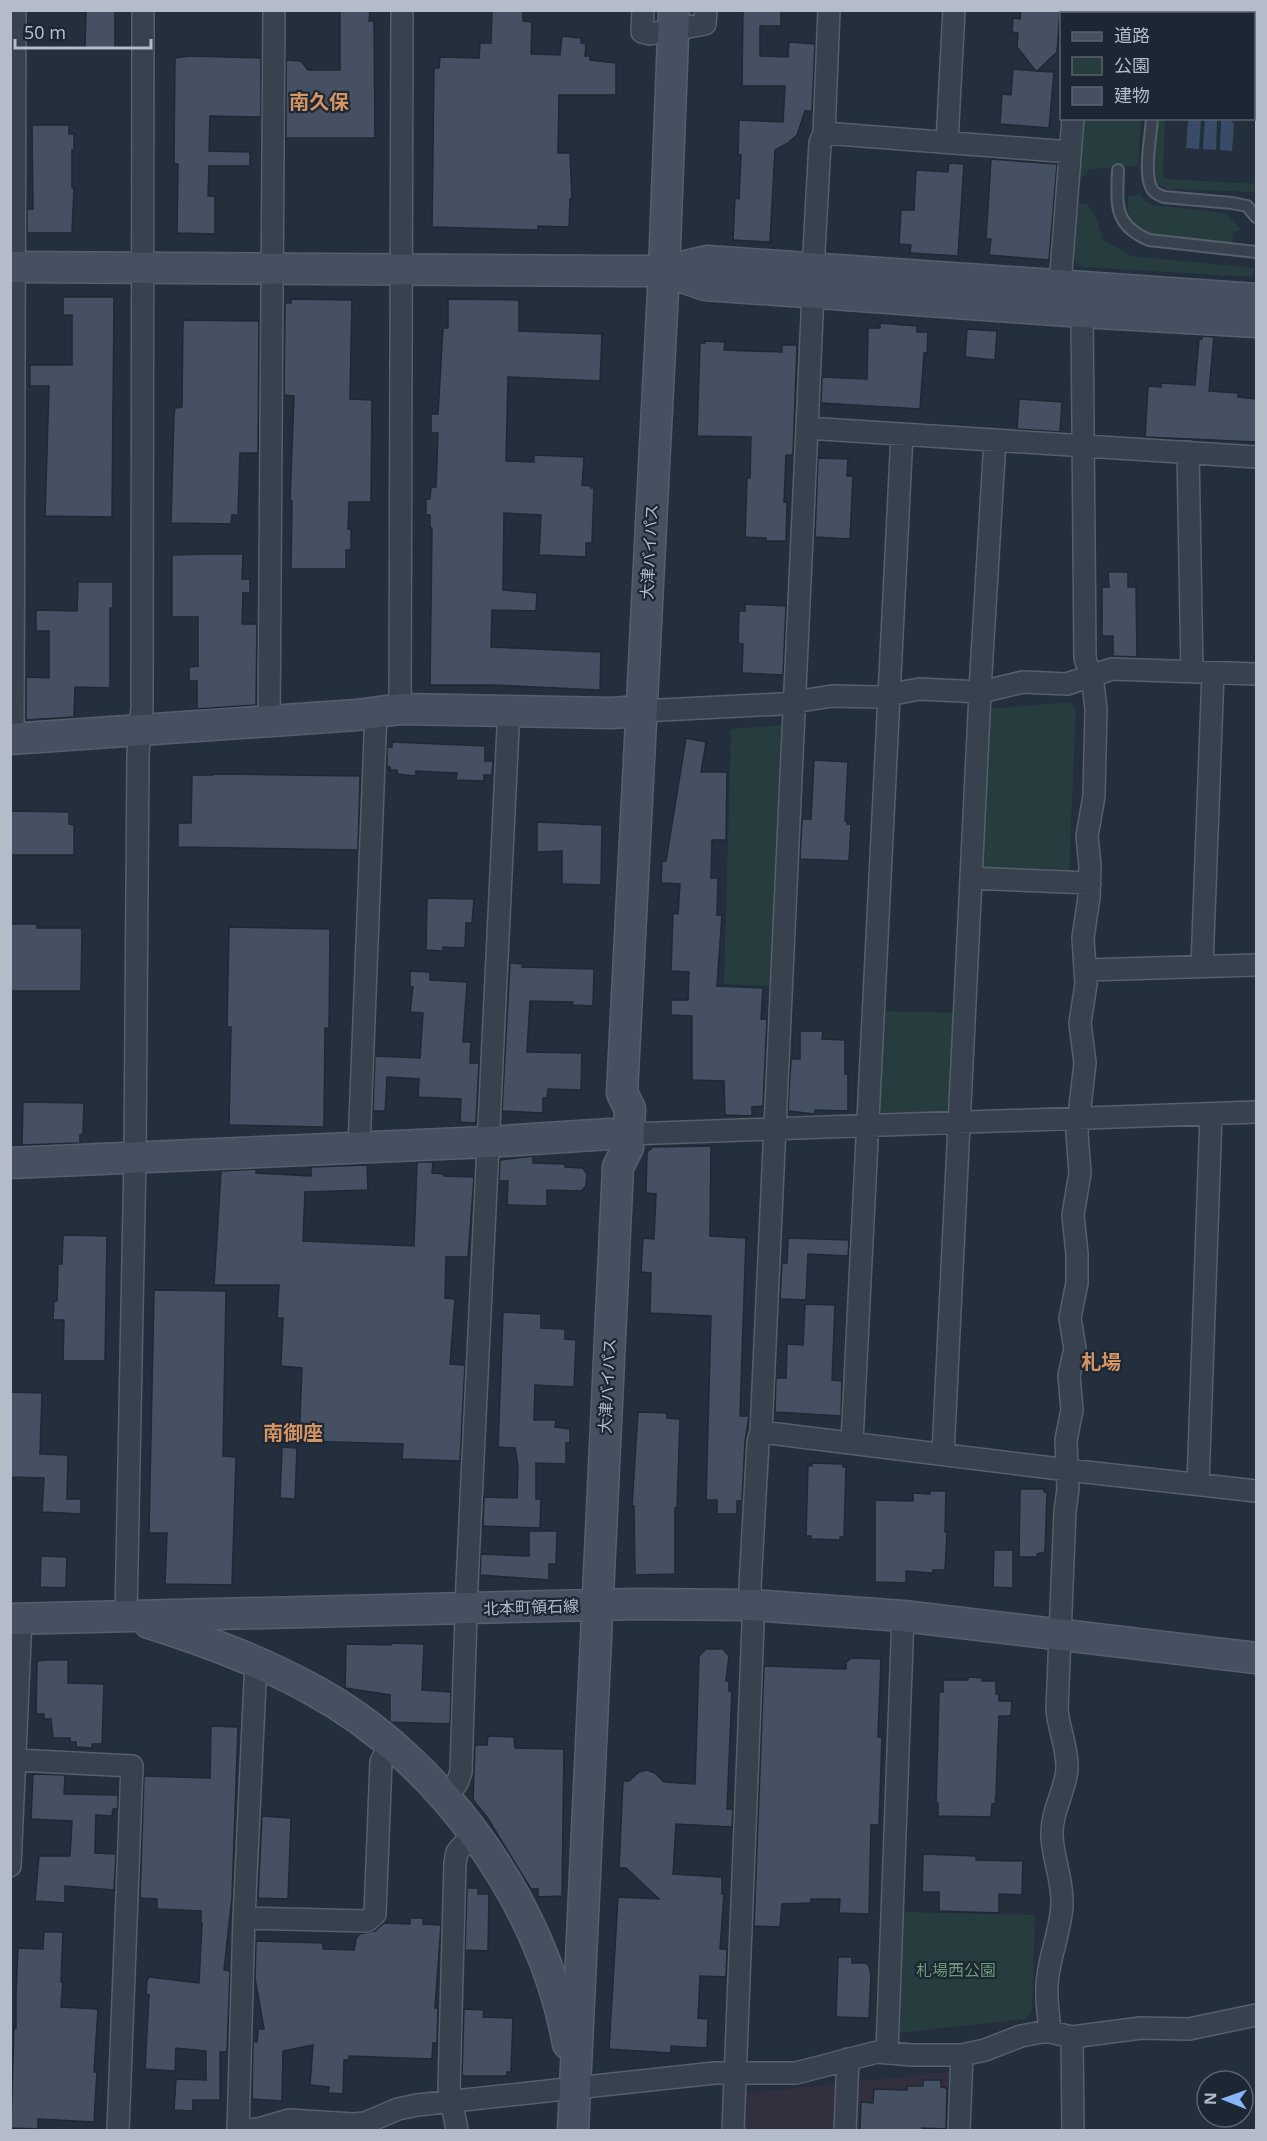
<svg xmlns="http://www.w3.org/2000/svg" width="1267" height="2141" font-family="'Noto Sans','Noto Sans JP',sans-serif">
	<style>
		.medical { fill: #32303f }
		.green { fill: #263c3f }
		.water { fill: #394c67 }
		.building { fill: #455162; stroke: #1f2835; stroke-width: 1.5 }
		.lines { fill: none; stroke-linecap: round; stroke-linejoin: round }
		.lane-casing { stroke: #565f6c; stroke-width: 14 }
		.street-casing { stroke: #565f6c; stroke-width: 24 }
		.secondary-casing { stroke: #565f6c; stroke-width: 33 }
		.lane { stroke: #38414e; stroke-width: 10 }
		.street { stroke: #38414e; stroke-width: 21 }
		.secondary { stroke: #465061; stroke-width: 30 }
		.labels { text-anchor: middle; stroke-width: 4.5; stroke-linejoin: round; paint-order: stroke }
		.street-label { font-size: 16px; fill: #b4bcc9; stroke: #1d2633 }
		.park-label { font-size: 16px; fill: #6b9a76; stroke: #1d2633 }
		.quarter-label { font-size: 20px; font-weight: bold; fill: #d59563; stroke: #1d2633 }
	</style>
	<rect width="100%" height="100%" fill="#242f3e"/>
	<path class="medical" d="M954,2071L952,2130H854L856,2082Z
		M840,2083L838,2130H743L744,2094Z"/>
	<path class="green" d="M1083,119H1141L1138,166L1090,169L1086,175L1078,179Z
		M1156,119H1165L1163,177L1169,179L1256,184V192L1166,189L1158,184L1152,164Z
		M1140,195L1145,201L1152,205L1225,213L1241,230L1233,232L1232,245C1215,243 1151,239 1139,231C1128,223 1128,209 1128,197Z
		M1078,203L1088,205L1097,219L1103,240L1131,256L1254,268L1253,277L1082,267L1071,257Z
		M1070,702L1076,708L1069,874L986,871L981,865L989,709Z
		M786,725L774,986L724,984L731,729Z
		M881,1011L958,1013L953,1106L947,1112L882,1113L877,1107Z
		M901,1912L1035,1915L1032,2012L1026,2019L897,2033Z"/>
	<path class="water" d="M1190,119H1201L1199,149L1186,148L1188,121Z
		M1205,119L1217,120L1216,150L1203,149Z
		M1221,121H1231L1234,124L1232,151L1220,150Z"/>
	<path class="building" d="M86,10H115V48H85Z
		M340,10H370L369,21H374L375,138H286V60L301,61L308,70H340Z
		M492,10H523V21L532,22L531,54L560,55L562,36L581,38V43L586,44L585,56H590V60L616,63V95H559L558,153H570L572,199H570L569,227L538,226V230L432,227L434,68H439L440,57L479,58L480,43H491Z
		M743,10H781V26H760V56L788,57L789,42L815,44L812,111H805L797,135L788,143L775,150L770,242L733,240L735,198L739,199L741,155H738L739,120L783,122L785,86H742Z
		M1021,10H1060L1057,52L1037,71L1054,72L1049,128L1000,124L1002,94L1011,95L1013,69L1036,71L1017,47L1018,33L1012,32L1013,18L1020,19Z
		M189,56L261,58V117L210,116L209,151L250,152V166H209L208,196H215V234L177,233L178,164H174L175,58Z
		M32,125H69V134H74V150H72V188H74L72,233H27V209H33Z
		M991,159L1057,164L1049,260L989,255L991,239H986Z
		M949,163L964,164L958,256L910,253L911,245L899,244L901,210H914L916,170L948,172Z
		M63,297H114L112,517L45,516L49,386H30V365H72V315H63Z
		M291,299L352,300L350,399L372,400L371,502H349L348,529H351V550H346V569H291L292,501H290L294,396L284,395L285,303H291Z
		M448,299L519,300V331L602,334L600,381L508,377L506,461L534,462V455L584,457L582,485L591,486V488H594L592,543H586V557L539,555L541,515L504,513L503,590L537,593L536,611L492,610L491,647L601,652L600,690L491,685H430L432,528H430V515H426V499H430L431,487H436L438,433H431V414H438L443,328H448Z
		M183,320L259,321L258,453H240L238,515H232L231,524L171,523L174,414L175,408L182,407Z
		M880,323L917,326V332H928L927,353H924L920,409L821,403L822,377L867,379L868,328H880Z
		M967,329L997,331L995,360L965,357Z
		M1202,336L1214,337L1209,391L1238,393V397L1257,399V442L1145,437L1148,386L1161,387V383L1195,385L1199,339H1202Z
		M705,341L725,342L724,350L782,352V345H797L793,455H786L784,502H787L786,541H766V538L745,537L747,478H750L751,437L697,436L700,343H705Z
		M1019,399L1062,402L1060,432L1017,429Z
		M818,458L848,459L847,476H853L850,539L815,537Z
		M211,554H243L242,579H250V593H243L242,624H257L256,705L197,709V681H189V667L198,666V617H172V555Z
		M1108,572H1128V587H1136L1137,657L1113,656V636H1102V587H1109Z
		M78,582H113V608H110V688L75,687L74,717L26,720V677L49,678V631H36V610L77,611Z
		M745,604L786,606L783,675L742,673L743,644L738,643L739,611H745Z
		M686,738L706,742L701,772H727L726,840H712L711,878H718L717,915H722L717,986L763,988L761,1019H767L763,1106L752,1107V1116L725,1115L724,1081L692,1080V1016L671,1015V1000H688L689,972L671,971L673,913L678,914L680,884L661,883L662,861H666Z
		M392,742L485,746V761H493L492,775H484V781L456,780L457,773L416,771V776L397,774V770H390V767H387V747H392Z
		M814,760L848,762L845,821H847V824H851L849,861L800,859L802,819H811Z
		M213,774L360,776L358,850L178,847V823H191L192,775H213Z
		M10,811L69,812V824L74,825V855H10Z
		M537,822L602,825L601,885L562,884V851L537,852Z
		M427,898L474,899L472,923H466L465,948L443,947V951L426,950Z
		M10,924H37V928H82L81,991H10Z
		M229,927L330,929L329,1028H325L324,1127L229,1125L231,1027H227Z
		M510,963L523,964L522,967L594,969L593,1006L572,1005L573,1002L530,1001L527,1052L582,1053L581,1090L548,1089L547,1098H543V1113L502,1111Z
		M410,971L430,972V980L467,982L463,1042H471L470,1063H479L476,1123L460,1122L461,1099L418,1097L419,1079L387,1077L385,1111H373L375,1056L420,1058L423,1013L410,1012L413,987H410Z
		M800,1031H823L822,1039L845,1040V1074H848V1111L815,1110V1114L788,1111L791,1059H800Z
		M23,1102L84,1103L83,1134L80,1135V1143L22,1145Z
		M711,1146L710,1236L746,1238L740,1416H749L745,1441L742,1501H737V1514H717V1500H706L711,1316L650,1313L651,1273L641,1272L643,1238L654,1239L656,1194L646,1193L647,1152L653,1147Z
		M533,1156V1163L565,1164V1167L583,1168L587,1174L586,1186L581,1191L547,1190V1206L507,1205L508,1181H499L500,1160Z
		M417,1162H433L432,1173L444,1174V1176L474,1177L468,1257H446L445,1298L455,1299L450,1364L465,1365L460,1461L402,1459L403,1444L299,1441L302,1368L281,1366L283,1318H277L279,1285H214L221,1171L256,1169V1173L311,1176V1167L367,1165L368,1190L305,1192L303,1241L414,1246Z
		M63,1235L107,1236L105,1361H63L64,1320H53L54,1301H57L58,1264H62Z
		M788,1238L849,1240L848,1256L808,1254L806,1300L780,1299L782,1263H787Z
		M154,1290L226,1291L223,1456L236,1457L232,1585L165,1584L167,1533H149Z
		M805,1304L835,1305L832,1380L842,1381L841,1416L775,1412L776,1378H786L787,1344L803,1345Z
		M503,1312L541,1314V1328L565,1329V1339L576,1340L574,1387L535,1385L534,1420H556L555,1427L570,1429V1443H566V1464L536,1463V1499H541L540,1528L483,1526L484,1497L517,1498L518,1466L515,1448L498,1447Z
		M10,1392L42,1393L40,1454L68,1455L67,1499H81V1514L42,1512L44,1478L10,1477Z
		M638,1412L667,1413V1418L680,1419L677,1508H675V1574L635,1575L634,1506H632Z
		M282,1447L297,1448L295,1499L280,1498Z
		M812,1463L843,1464V1467H846L844,1537H840V1540L811,1539V1536H806L808,1465L812,1466Z
		M1020,1489H1044V1492H1047L1045,1552L1037,1554V1557H1019Z
		M930,1491H946L945,1532H947L945,1570H933V1573L906,1571V1583L875,1582V1500L913,1501V1493L930,1494Z
		M529,1531H557L556,1564H549V1580L480,1575L481,1554L529,1556Z
		M994,1550H1013V1588L993,1587Z
		M41,1556L67,1557L66,1588L40,1587Z
		M391,1643L424,1644L422,1690L451,1692L450,1724L390,1722V1695L345,1688L346,1644L391,1645Z
		M706,1649H723L729,1656L726,1681H729V1691H732L727,1809H733L732,1827L676,1824L673,1874L722,1877V1894H724L720,1949H727L726,1977L700,1976L698,2018L708,2019L707,2048L671,2046V2053L609,2049L618,1897L659,1899L626,1868H619L623,1781H629L639,1772L647,1770L655,1773L664,1782L695,1784L699,1656Z
		M851,1658L881,1659L878,1737H882L879,1825H871L869,1914L839,1913L840,1899H811V1903L782,1904L780,1927L754,1926L764,1666L846,1669V1663Z
		M45,1660H68V1683L104,1684L102,1744H92V1748L76,1747V1742H70V1738H53L51,1719H44V1714H36L37,1661Z
		M968,1677L982,1678V1681H996V1694H999V1701H1012L1011,1716H999L996,1795L995,1804H992L991,1817L938,1816V1803H936L939,1692H943V1680H968Z
		M211,1726L238,1727L232,1897L224,1970L230,1971L227,2052H220V2100H193V2111L174,2110L176,2079L206,2080V2051L176,2048L175,2071L145,2069L149,1995L146,1994L147,1980L149,1977L199,1983L202,1923H201V1911L157,1909V1899L140,1898L144,1776L210,1778Z
		M488,1736L514,1737L515,1748L564,1749L562,1896L538,1897V1889H531L487,1817L473,1800L475,1745H487Z
		M33,1774L65,1775L64,1794L118,1795V1809H113L112,1816L96,1815L95,1845V1853L116,1854L114,1890L65,1886V1903L35,1901L39,1856H70L72,1821L31,1819Z
		M262,1816L291,1818L288,1899L258,1898Z
		M923,1854L976,1856V1860L1023,1861L1022,1895L999,1894V1913L939,1911V1892H922Z
		M467,1888H478V1894H489L488,1951L465,1950Z
		M410,1918H423V1924L441,1925L435,2008H438L437,2043H433L432,2059L349,2056V2060H344L343,2094L328,2093L329,2087L310,2085L313,2045L283,2051L282,2101L252,2099L253,2041L257,2042L258,2029H264L255,1978L256,1941L323,1943V1949L354,1950L356,1939L359,1934L375,1931L384,1923L410,1924Z
		M44,1932H63L61,1982H63L61,2007L98,2009L94,2072H97L94,2122L38,2119V2129L11,2128L14,2027L16,2028V1994L18,1948L43,1949Z
		M838,1957H852V1963H865L869,1966L871,1975L869,2018L836,2017Z
		M464,2009L484,2010L483,2017L513,2018L511,2072H507V2076H462Z
		M923,2080H941V2087L947,2088L946,2129L922,2128V2130H860L861,2102L873,2103L874,2089L907,2090V2086H923Z"/>
	<g class="lines">
		<defs>
			<path id="lane" d="M1159,14L1160,10
				M1152,118C1151,137 1143,174 1152,189C1155,194 1159,195 1164,197L1232,203L1247,206L1256,217
				M1118,170C1117,204 1113,225 1149,240L1256,252"/>
			<path id="street" d="M643,10L642,32L650,34L705,24L706,10
				M829,10L824,133L1070,152
				M1082,14V10
				M947,142L954,10
				M813,269L820,143L824,133
				M1059,297L1073,118
				M807,428L813,293
				M1188,452L1192,671
				M400,709L402,10
				M642,711L781,704L832,696L878,697L919,689L981,692L1023,682L1067,684L1112,669L1256,674
				M269,721L274,10
				M13,739L15,10
				M971,878L1090,883
				M1202,966L1213,673
				M1086,970L1256,965
				M628,1134L1256,1112
				M359,1148L376,712
				M761,1432L1068,1470L1256,1491
				M852,1442L902,434
				M943,1454L981,673L995,440
				M1198,1484L1211,1114
				M126,1616L135,1157L138,754L142,707L143,10
				M16,1760L132,1766L118,2130
				M446,1798L457,1783L461,1772L467,1584L508,728L507,710
				M10,1866L21,1618
				M244,1918L367,1921L375,1914L381,1762L390,1744
				M1050,2032C1049,2017 1046,2001 1047,1986C1048,1958 1061,1932 1062,1904C1063,1881 1053,1859 1052,1836C1051,1812 1065,1792 1067,1769C1068,1749 1059,1730 1057,1710L1065,1511L1068,1489L1066,1440L1072,1410L1069,1375L1075,1349L1070,1318L1077,1283V1254L1073,1215L1080,1173L1077,1133L1085,1063L1080,1023L1086,984L1083,938L1089,897L1090,866L1087,836L1094,796L1096,709L1093,684L1085,658L1082,312
				M1072,2037L1073,2130
				M887,2052L903,1616
				M238,2130L244,1918L256,1661
				M245,2130L258,2129L289,2120L353,2124L365,2123L398,2109L417,2105L715,2073H796L877,2052L912,2055H962L985,2050L1021,2036L1042,2032H1050L1072,2037L1141,2028L1189,2029L1256,2015
				M457,2130L449,2088L455,1863L457,1852L474,1833
				M733,2130L753,1625L750,1586L758,1442L761,1432L807,428L1256,457
				M845,2130L848,2059
				M959,2130L962,2055"/>
			<path id="secondary" d="M10,267L621,271H664L707,261L1256,299
				M664,271L705,285L1082,312L1256,322
				M10,739L357,715L400,709L611,713L642,711
				M10,1163L487,1142L610,1134
				M10,1619L637,1604L752,1605L903,1616L1256,1658
				M149,1623C206,1641 261,1661 313,1690C440,1759 543,1902 568,2044
				M573,2130L618,1167L628,1147L630,1109L622,1093L664,271L674,10"/>
		</defs>
		<use href="#lane" class="lane-casing"/>
		<use href="#street" class="street-casing"/>
		<use href="#secondary" class="secondary-casing"/>
		<use href="#lane" class="lane"/>
		<use href="#street" class="street"/>
		<use href="#secondary" class="secondary"/>
	</g>
	<g class="labels">
		<g class="street-label">
			<text transform="translate(649 552) rotate(-87)" y="6">大津バイパス</text>
			<text transform="translate(607 1386) rotate(-87)" y="6">大津バイパス</text>
			<text transform="translate(531 1607) rotate(-2)" y="6">北本町領石線</text>
		</g>
		<g class="park-label">
			<text x="956" y="1976">札場西公園</text>
		</g>
		<g class="quarter-label">
			<text x="319" y="109">南久保</text>
			<text x="1101" y="1369">札場</text>
			<text x="293" y="1440">南御座</text>
		</g>
	</g>
	<rect width="1267" height="2141" fill="none" stroke="#b4bcc9" stroke-width="24"/>
	<rect x="1060" y="12" width="195" height="108" fill="#1d2633" stroke="#59626f" stroke-width="1.5"/>
	<rect x="1072" y="32" width="30" height="9" fill="#465061" stroke="#59626f" stroke-width="1.5"/>
	<text x="1114" y="42" font-size="18" fill="#b4bcc9">道路</text>
	<rect x="1072" y="57" width="30" height="18" fill="#263c3f" stroke="#59626f" stroke-width="1.5"/>
	<text x="1114" y="72" font-size="18" fill="#b4bcc9">公園</text>
	<rect x="1072" y="87" width="30" height="18" fill="#455162" stroke="#59626f" stroke-width="1.5"/>
	<text x="1114" y="102" font-size="18" fill="#b4bcc9">建物</text>
	<g transform="translate(1225 2099) rotate(271)"><circle r="28" fill="#1d2633" stroke="#59626f" stroke-width="1.5"/>
	<path d="M0-4.5L10 22L0 15L-10 22Z" fill="#8ab4f8"/>
	<text y="-9" font-size="16" font-weight="bold" text-anchor="middle" fill="#b4bcc9">N</text>
	</g>
	<path d="M15 39v9h136v-9" fill="none" stroke="#b4bcc9" stroke-width="3"/>
	<text x="24" y="39" font-size="18" fill="#b4bcc9" stroke="#1d2633" stroke-width="4.5" paint-order="stroke">50 m</text>
</svg>
